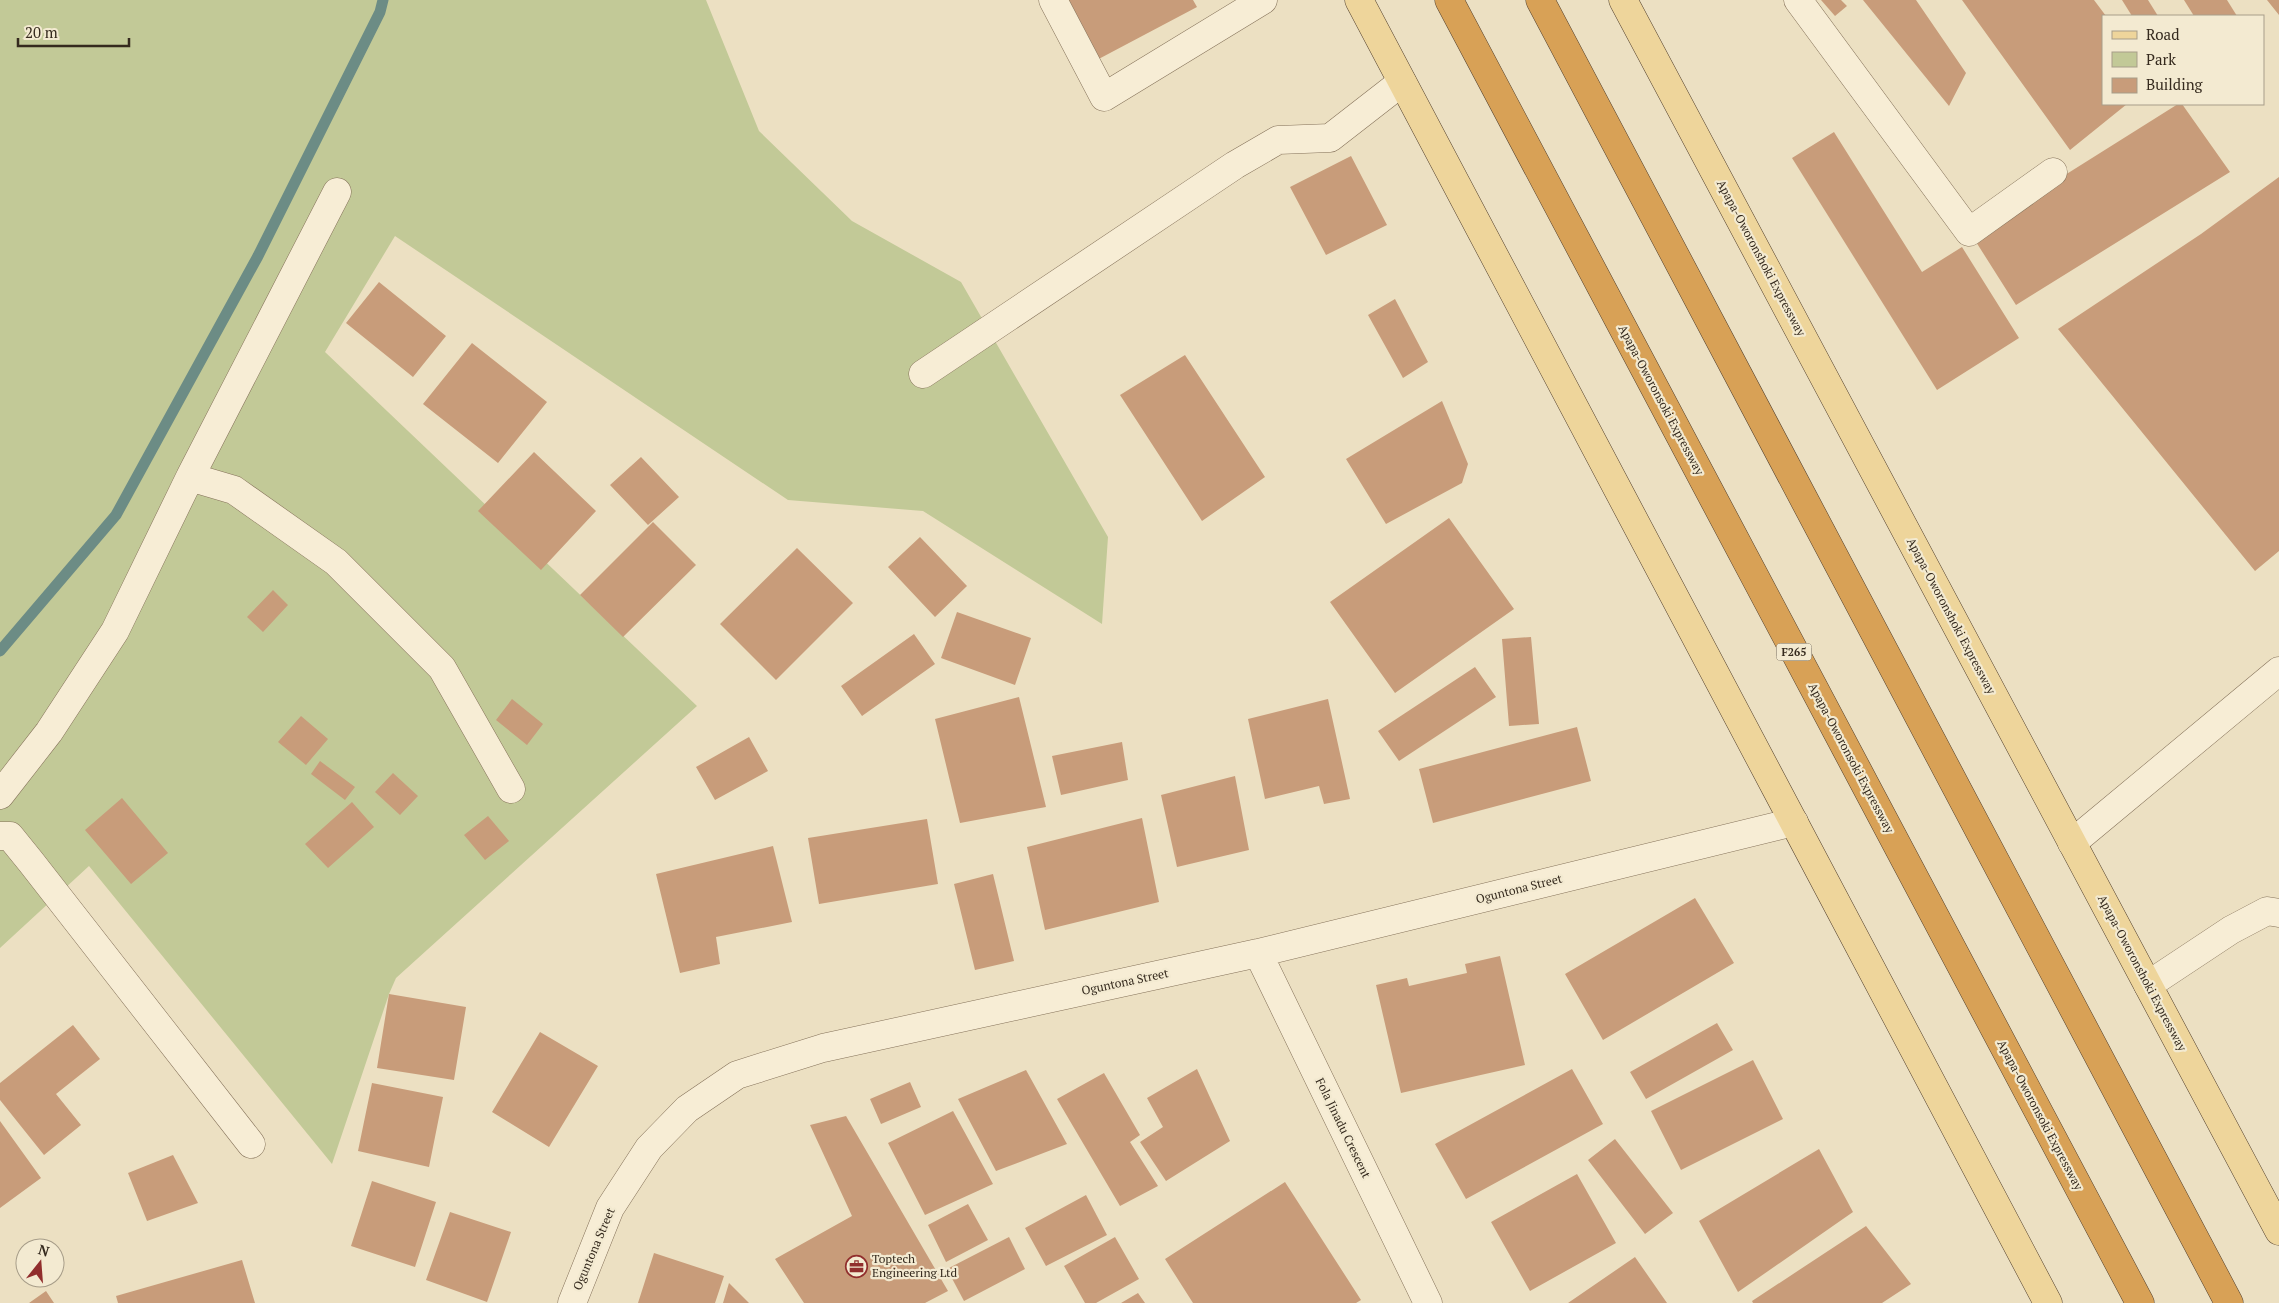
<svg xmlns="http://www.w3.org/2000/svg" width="2279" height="1303" font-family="'PT Serif',serif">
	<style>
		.green { fill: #c2c997 }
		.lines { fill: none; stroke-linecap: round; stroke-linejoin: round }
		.stream { stroke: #6c8c85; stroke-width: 11 }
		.building { fill: #c89c7a }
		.minor-casing { stroke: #85725a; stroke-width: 29 }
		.major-casing { stroke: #53402e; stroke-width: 29 }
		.highway-casing { stroke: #53402e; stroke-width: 29 }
		.minor { stroke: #f7edd5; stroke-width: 28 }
		.major { stroke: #eed59b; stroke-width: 28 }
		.highway { stroke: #d8a156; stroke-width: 28 }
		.labels { text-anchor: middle; stroke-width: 4.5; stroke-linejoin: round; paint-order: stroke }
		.shield { fill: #f3ead1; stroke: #6e6454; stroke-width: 1 }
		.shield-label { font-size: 11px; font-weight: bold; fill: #352a1e }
		.street-label { font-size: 12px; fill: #352a1e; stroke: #f3ead1 }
		.poi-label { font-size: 12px; fill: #352a1e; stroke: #f3ead1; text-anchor: start }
	</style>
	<rect width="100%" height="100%" fill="#ece0c2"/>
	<path class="green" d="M0,0H706L759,131L852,221L961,282L1108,537L1102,624L923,511L788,500L395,236L325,352L697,706L396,978L389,994L332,1164L89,866L0,948Z"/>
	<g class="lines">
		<path class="stream" d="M0,651L116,515L258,256L380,12L383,0"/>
	</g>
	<path class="building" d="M1062,0H1193L1197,7L1093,62Z
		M1821,0H1841L1847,6L1835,16Z
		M1863,0H1916L1966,73L1949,106Z
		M1962,0H2094L2106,16H2103V104H2127L2070,150Z
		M2122,0H2148L2158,16H2132Z
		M2184,0H2227L2237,16H2194Z
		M2267,0H2279V15Z
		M2178,104H2182L2230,172L2016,305L1971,234Z
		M1834,132L1922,272L1962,247L2019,338L1937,390L1792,158Z
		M1351,156L1387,225L1326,255L1290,187Z
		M2279,177V551L2255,571L2058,329L2201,234Z
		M379,282L446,336L413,377L346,323Z
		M1395,299L1428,362L1403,378L1368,315Z
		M472,343L547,402L498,463L423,404Z
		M1185,355L1265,477L1202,521L1120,395Z
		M1442,401L1468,464L1462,483L1386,524L1346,459Z
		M534,452L596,511L541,570L478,511Z
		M641,457L679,497L648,525L610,485Z
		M1449,518L1514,609L1395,693L1330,602Z
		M653,522L696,565L623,637L580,595Z
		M920,537L967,586L935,617L888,567Z
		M797,548L853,603L776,680L720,624Z
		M273,590L288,605L263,632L247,617Z
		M957,612L1031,638L1015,685L941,658Z
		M914,634L935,664L862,716L841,686Z
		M1531,637L1539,724L1509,726L1502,639Z
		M1475,667L1496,697L1399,761L1378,731Z
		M1019,697L1046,807L960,823L935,719Z
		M512,699L543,724L527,745L496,720Z
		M1328,699L1350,799L1324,804L1319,786L1265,799L1248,719Z
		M301,716L328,739L306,765L278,742Z
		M1577,727L1591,781L1433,823L1419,769Z
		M749,737L768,771L715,800L696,767Z
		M1122,742L1128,780L1061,795L1052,756Z
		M320,761L355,787L345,800L311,774Z
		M393,773L418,796L400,815L375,792Z
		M1235,776L1249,850L1177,867L1161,795Z
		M122,798L168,853L131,884L85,830Z
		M352,802L374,827L328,868L305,844Z
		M488,816L509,841L485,860L464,835Z
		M1142,818L1159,902L1045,930L1027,847Z
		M927,819L938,884L819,904L808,838Z
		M773,846L792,922L716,937L720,964L680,973L656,874Z
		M993,874L1014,961L975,970L954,884Z
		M1695,898L1734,963L1603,1040L1565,974Z
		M1500,956L1525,1065L1401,1093L1376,985L1407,978L1409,986L1467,973L1465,964Z
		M389,994L466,1007L454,1080L377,1068Z
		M1717,1023L1733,1050L1646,1099L1630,1072Z
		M73,1025L100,1059L56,1094L81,1125L44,1155L0,1100V1083Z
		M540,1032L598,1066L549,1147L492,1112Z
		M1753,1060L1783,1119L1681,1170L1651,1111Z
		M1197,1069L1230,1141L1166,1181L1140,1142L1163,1127L1147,1098Z
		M1572,1069L1603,1124L1466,1199L1435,1144Z
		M1026,1070L1067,1144L996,1171L958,1099Z
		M1104,1073L1140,1135L1130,1142L1158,1186L1120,1206L1057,1099Z
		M910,1082L921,1107L881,1124L870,1099Z
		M372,1083L443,1097L429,1167L358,1151Z
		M953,1111L993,1184L925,1215L888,1143Z
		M846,1116L948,1291L925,1303H804L775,1259L852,1216L810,1125Z
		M0,1121L41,1178L0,1208Z
		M1615,1139L1673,1213L1645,1234L1588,1160Z
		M1819,1149L1853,1212L1738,1292L1699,1221Z
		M173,1155L198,1203L147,1221L128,1173Z
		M1577,1174L1616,1243L1530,1291L1491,1222Z
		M372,1181L436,1202L415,1267L351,1246Z
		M1285,1182L1361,1300L1356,1303H1193L1165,1259Z
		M1086,1195L1107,1235L1046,1266L1025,1228Z
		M968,1204L988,1240L946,1262L928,1225Z
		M450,1212L511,1232L487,1302L426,1280Z
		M1866,1226L1911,1284L1882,1303H1753L1752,1301Z
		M1009,1237L1025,1269L964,1301L947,1269Z
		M1115,1237L1139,1279L1096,1303H1085L1064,1266Z
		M654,1253L724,1276L715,1303H638Z
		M1635,1257L1667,1303H1568Z
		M242,1260L255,1303H118L116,1296Z
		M729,1283L749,1303H723Z
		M46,1291L54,1303H29Z
		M1138,1293L1145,1303H1121Z"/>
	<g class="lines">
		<defs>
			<path id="minor" d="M1053,0L1104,97L1263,0
				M1798,0L1969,232L2053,172
				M923,374L1235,165L1278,140L1330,138L1402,82
				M190,477L234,490L336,562L442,668L511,789
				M0,795L49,732L115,631L190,477L337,192
				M0,836H10L31,862L251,1144
				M2072,843L2279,671
				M1258,953L1428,1303
				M2148,985L2231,930L2267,911L2279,913
				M572,1303L610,1208L649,1148L687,1109L737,1075L823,1048L1258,953L1794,822"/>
			<path id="major" d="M1359,0L2048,1303
				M1623,0L2279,1231"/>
			<path id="highway" d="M1449,0L2140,1303
				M1540,0L2229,1303"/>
		</defs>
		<use href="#minor" class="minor-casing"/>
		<use href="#major" class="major-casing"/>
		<use href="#highway" class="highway-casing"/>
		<use href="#minor" class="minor"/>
		<use href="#major" class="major"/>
		<use href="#highway" class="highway"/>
	</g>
	<defs>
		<symbol id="office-ring" viewBox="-11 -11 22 22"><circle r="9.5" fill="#f3ead1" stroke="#912e2d" stroke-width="1.5"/><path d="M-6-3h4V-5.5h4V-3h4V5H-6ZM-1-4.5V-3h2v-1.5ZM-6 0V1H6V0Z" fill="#912e2d"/></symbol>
	</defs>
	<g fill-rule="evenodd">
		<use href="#office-ring" x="844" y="1254" width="25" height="25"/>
	</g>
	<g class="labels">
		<rect class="shield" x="1776.5" y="643.5" width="35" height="17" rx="4"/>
		<g class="shield-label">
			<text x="1794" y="656">F265</text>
		</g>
		<g class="street-label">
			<text transform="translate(1761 258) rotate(62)" y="4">Apapa-Oworonshoki Expressway</text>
			<text transform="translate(1661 400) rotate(62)" y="4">Apapa-Oworonsoki Expressway</text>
			<text transform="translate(1951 616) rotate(62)" y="4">Apapa-Oworonshoki Expressway</text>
			<text transform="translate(1851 758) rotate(62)" y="4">Apapa-Oworonsoki Expressway</text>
			<text transform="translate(1519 889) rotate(-14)" y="4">Oguntona Street</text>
			<text transform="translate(2142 973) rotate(62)" y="4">Apapa-Oworonshoki Expressway</text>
			<text transform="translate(1125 982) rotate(-12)" y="4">Oguntona Street</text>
			<text transform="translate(2040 1115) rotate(62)" y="4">Apapa-Oworonsoki Expressway</text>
			<text transform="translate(1343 1128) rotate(64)" y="4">Fola Jinadu Crescent</text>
			<text transform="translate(594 1249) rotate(-67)" y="4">Oguntona Street</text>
		</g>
		<g class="poi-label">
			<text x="872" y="1263">Toptech<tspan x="872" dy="14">Engineering Ltd</tspan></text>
		</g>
	</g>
	<rect x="2102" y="15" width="162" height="90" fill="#f3ead1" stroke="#a79d89"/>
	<rect x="2112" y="31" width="25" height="8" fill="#eed59b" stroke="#a79d89"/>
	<text x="2146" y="40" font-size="15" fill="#352a1e">Road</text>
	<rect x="2112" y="52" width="25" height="15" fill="#c2c997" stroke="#a79d89"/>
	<text x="2146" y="65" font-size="15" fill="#352a1e">Park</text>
	<rect x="2112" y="78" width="25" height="15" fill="#c89c7a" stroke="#a79d89"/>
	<text x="2146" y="90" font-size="15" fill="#352a1e">Building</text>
	<g transform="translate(40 1263) rotate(17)"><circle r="24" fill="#f3ead1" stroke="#a79d89"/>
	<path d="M0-4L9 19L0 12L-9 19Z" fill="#912e2d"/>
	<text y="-8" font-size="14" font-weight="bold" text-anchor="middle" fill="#352a1e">N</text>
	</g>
	<path d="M18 38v8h111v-8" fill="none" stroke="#352a1e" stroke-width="2.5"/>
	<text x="25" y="38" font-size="15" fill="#352a1e" stroke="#f3ead1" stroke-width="4" paint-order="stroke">20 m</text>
</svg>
